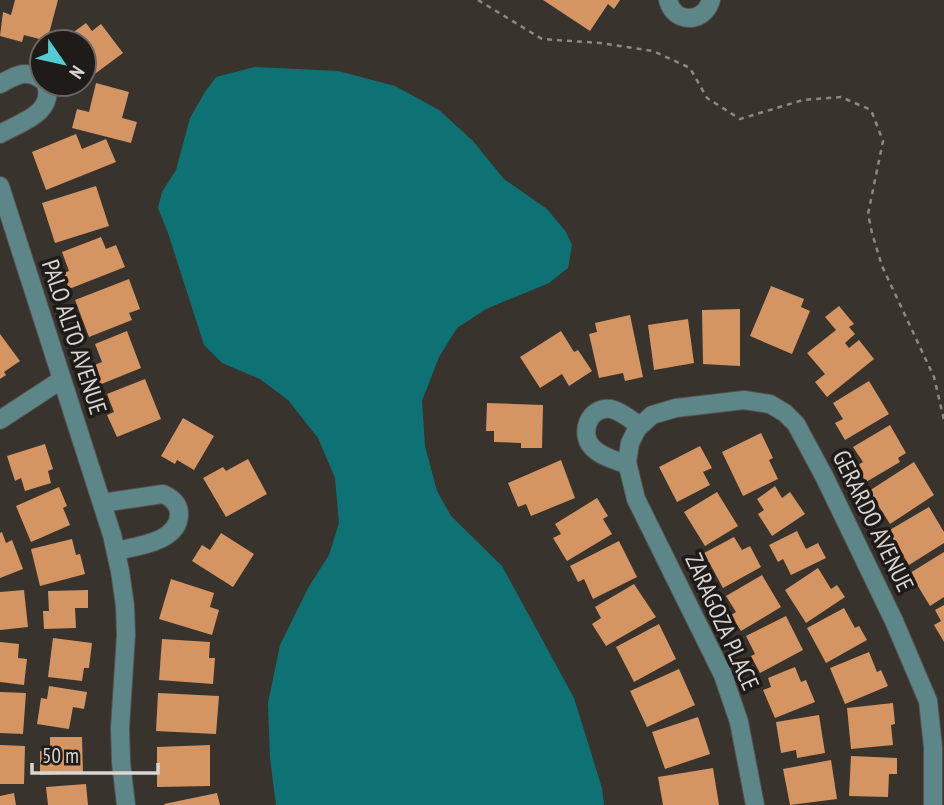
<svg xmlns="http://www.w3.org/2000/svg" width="944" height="805" font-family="'PT Sans Narrow',sans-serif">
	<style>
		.water { fill: #0e7274 }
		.building { fill: #d59562 }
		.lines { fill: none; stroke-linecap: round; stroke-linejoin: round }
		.minor-casing { stroke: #56504c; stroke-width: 20 }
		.path { stroke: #8d8884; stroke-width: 2.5; stroke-dasharray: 5 5; stroke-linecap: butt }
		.minor { stroke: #5c8687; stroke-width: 18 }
		.labels { text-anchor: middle; stroke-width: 7; stroke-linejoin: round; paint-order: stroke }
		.street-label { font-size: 24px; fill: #d9d5d2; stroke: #1e1b19 }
	</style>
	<rect width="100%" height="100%" fill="#39332e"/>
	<path class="water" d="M255,67L338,71L395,86L439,110L473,141L504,179L547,209L566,232L572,245L568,268L549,283L486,309L457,328L439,357L422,401L425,446L437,491L451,516L502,566L574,698L602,788L604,805H276L270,758L268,703L280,645L308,588L329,555L339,523L335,478L318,438L288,400L260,379L222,363L204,345L168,233L158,208L162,192L176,170L190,118L205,92L216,77Z"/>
	<path class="building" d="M15,0H58L47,41L24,35L22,42L0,36L3,12L11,15Z
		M543,0H620L614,9L608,4L590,31Z
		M86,23L92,31L101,24L123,53L92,76L84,65V42H60Z
		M96,83L129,92L122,118L137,122L131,143L72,128L77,109L89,112Z
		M76,134L82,149L106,139L116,162L46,190L32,152Z
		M96,186L109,226L55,243L42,203Z
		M101,237L106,249L116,245L125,267L69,289L63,273L69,271L62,252Z
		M129,279L140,309L129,313L132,320L89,337L75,300Z
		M771,286L804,299L801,307L810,311L792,354L750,336Z
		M839,306L854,324L849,327L855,334L845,343L849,348L859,340L874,359L827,397L815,382L825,374L807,353L836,330L825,317Z
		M740,309V366L703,364L702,310Z
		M630,315L643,377L625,381L623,373L599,378L589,334L597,332L595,323Z
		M688,319L694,363L654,370L648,325Z
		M127,331L141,368L99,385L92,366L102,362L95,344Z
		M561,331L574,352L578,350L592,371L569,386L562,374L540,388L520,357Z
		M0,334L20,361L4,372L6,375L0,379Z
		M145,379L161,419L117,437L107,415L114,412L107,394Z
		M869,381L889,414L845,440L835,423L843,419L833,403Z
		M487,403L543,405L542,448H521V443L494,442V431H486Z
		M183,418L214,436L194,470L177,460L175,464L161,456Z
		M890,425L906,453L898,458L900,462L866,482L856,466L863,462L853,447Z
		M761,433L773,458L769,460L778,479L743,496L722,452Z
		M45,444L53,469L48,471L51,483L25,491L21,478L15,481L7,456Z
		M700,446L712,468L703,472L710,485L677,502L659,467Z
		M248,459L267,494L226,517L203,478L223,467L226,471Z
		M561,460L575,498L531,516L526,504L518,507L508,483Z
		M914,462L934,495L890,524L869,491Z
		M775,486L782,498L790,492L805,514L772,536L758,514L764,510L757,499Z
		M59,487L67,506L63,508L70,525L31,542L16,506Z
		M717,492L738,526L705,546L684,512Z
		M597,498L608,516L603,519L612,534L567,561L553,538L561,534L555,524Z
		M929,507L944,532V543L909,565L888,531Z
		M797,531L806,549L818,543L826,558L791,575L783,559L778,562L769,545Z
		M2,532L6,543L12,540L23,569L0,578V533Z
		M221,533L254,554L233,587L192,561L202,545L210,550Z
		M734,537L742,550L750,546L761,567L723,588L704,553Z
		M72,539L76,555L80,554L85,574L40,586L31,549Z
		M619,541L637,577L593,599L584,579L578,582L570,566Z
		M944,552V597L930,606L910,573Z
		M818,568L831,589L837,585L845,597L806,623L785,590Z
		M762,575L781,607L741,631L731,615L736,612L726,596Z
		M171,579L214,593L210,607L219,610L212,635L159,619Z
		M634,584L656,617L606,646L592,624L601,618L595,607Z
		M24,590L28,627L0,630V592Z
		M88,590V608H75L76,628L44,629L43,611H49L48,591Z
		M944,605V642L934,625L941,621L935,610Z
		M844,608L855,628L859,626L867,640L826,663L807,628Z
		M786,616L803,650L760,673L751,656L755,654L746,636Z
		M659,624L676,659L634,682L616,647Z
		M53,638L92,643L89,668H84L82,681L48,677Z
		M162,639L210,642L209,658H215L213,684L159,680Z
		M0,642L19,644L18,658L27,659L24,685L0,682Z
		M869,652L877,672L881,670L888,686L845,704L830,668Z
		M795,667L801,682L806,680L815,702L775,718L763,690L771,687L768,678Z
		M679,669L695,705L647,727L630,691Z
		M49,686L87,692L84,709L73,707L69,729L37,724L41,698L47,699Z
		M0,692L26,693L23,734L0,733Z
		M158,693L219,696L216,734L156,731Z
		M893,703L895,724L891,725L893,745L851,749L847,708Z
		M819,715L825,753L797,758L796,750L781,753L776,722Z
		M698,717L710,754L665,769L652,732Z
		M50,737H82L83,773L40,775V751H50Z
		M0,745L25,746L24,784H0Z
		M210,745V786L157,787V747Z
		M851,756L897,758V774H889L888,797L849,796Z
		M831,760L837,799L790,805L783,769Z
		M713,768L719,805H663L658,777Z
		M86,784L88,805H48L46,787Z
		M14,793L16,805H0V796Z
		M217,793L220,805H165L164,804Z"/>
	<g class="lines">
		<defs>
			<path id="minor" d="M668,0C674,24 704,24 711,0
				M0,84C15,76 27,68 42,80
				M0,134C21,122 55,113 46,84
				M0,186L112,535L120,571L125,606L126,635L120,728L121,762L126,805
				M0,420L61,380
				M627,465C616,460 601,457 592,447C579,433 589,406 611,409C621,411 631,420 640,426
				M102,503L163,494C172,498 179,504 179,514C179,542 137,546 116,551
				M755,805L739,722L723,675L636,499L627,462L630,443L637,429L652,415L676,408L744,400L770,404L785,413L796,424L824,476L894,621L928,701L933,747V805"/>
		</defs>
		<use href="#minor" class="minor-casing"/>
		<path class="path" d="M478,0L542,39L600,43L653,51L690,68L707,98L740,119L803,100L841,97L871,110L883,141L868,214L872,233L882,266L934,377L944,420"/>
		<use href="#minor" class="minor"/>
	</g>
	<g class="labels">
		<g class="street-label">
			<text transform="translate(74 337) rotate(72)" y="8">PALO ALTO AVENUE</text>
			<text transform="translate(873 521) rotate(64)" y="8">GERARDO AVENUE</text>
			<text transform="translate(722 622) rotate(66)" y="8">ZARAGOZA PLACE</text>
		</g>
	</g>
	<g transform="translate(63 63) rotate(124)"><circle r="33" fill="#1e1b19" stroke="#696563" stroke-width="2"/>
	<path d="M0-5L12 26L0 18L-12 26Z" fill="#52ccd0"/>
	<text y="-10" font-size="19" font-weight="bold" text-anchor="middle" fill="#d9d5d2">N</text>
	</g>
	<path d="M32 763v10h126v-10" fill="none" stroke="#d9d5d2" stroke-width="3.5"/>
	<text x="42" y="763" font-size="21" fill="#d9d5d2" stroke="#1e1b19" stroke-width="5" paint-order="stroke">50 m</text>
</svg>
